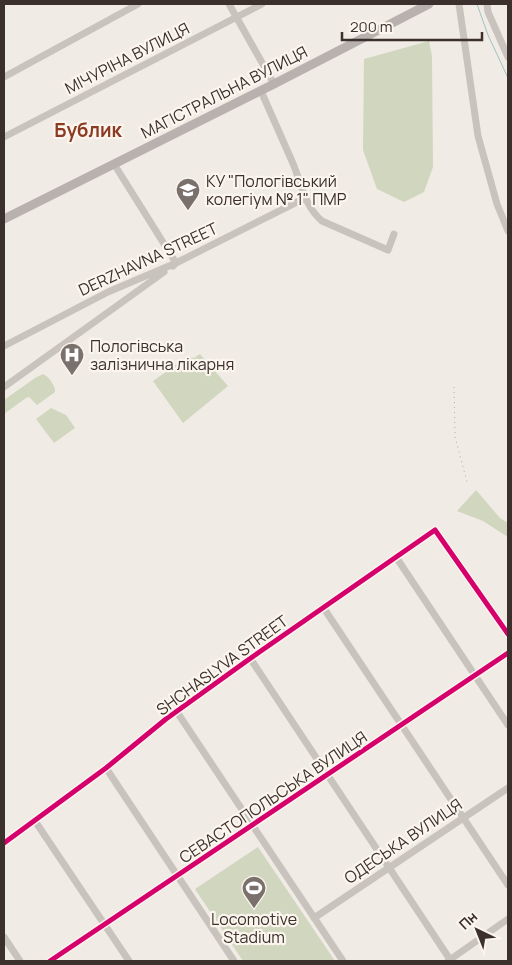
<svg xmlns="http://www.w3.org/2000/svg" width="512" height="965" font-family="Manrope,sans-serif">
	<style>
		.green { fill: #d1d6bf }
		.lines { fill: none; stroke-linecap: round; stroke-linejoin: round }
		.stream { stroke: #a1c2c1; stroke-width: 1 }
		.minor { stroke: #c9c3be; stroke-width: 7 }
		.major { stroke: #b8b1ad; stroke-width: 9 }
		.rail { stroke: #b1aca8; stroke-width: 1; stroke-dasharray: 1 4; stroke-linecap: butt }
		.cycleway-casing { stroke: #fbf5ee; stroke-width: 8 }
		.cycleway { stroke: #d6006c; stroke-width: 5 }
		.labels { text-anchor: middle; stroke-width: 4.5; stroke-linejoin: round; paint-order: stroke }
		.street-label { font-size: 16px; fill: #3b302b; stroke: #fbf5ee }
		.poi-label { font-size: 16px; fill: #3b302b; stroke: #fbf5ee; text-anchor: start }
		.quarter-label { font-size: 19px; font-weight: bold; fill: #8c3b22; stroke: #fbf5ee }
	</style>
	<rect width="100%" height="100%" fill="#f0ebe5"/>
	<path class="green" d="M429,41L432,56L433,167L424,192L404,202L377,189L363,150L364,59Z
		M200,354L228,386L183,423L153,381L187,357L194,358Z
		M43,374C48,376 56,386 55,392L37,405L29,397L26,398L4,414V400L35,378Z
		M51,408L66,415L75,428L54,443L36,419Z
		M476,490L500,518L508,523V537L483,521L457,511Z
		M258,847L335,961H243L195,889Z"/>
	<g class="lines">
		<path class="stream" d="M477,4L488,35L508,78"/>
		<path class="minor" d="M229,4L274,84
			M459,4L478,136L497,204L508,231
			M487,4L488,12L508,57
			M4,77L138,4
			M261,91C271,114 281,136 291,159C301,180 303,205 322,221L388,250L394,234
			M4,137L262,4
			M114,164L176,263L173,266
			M4,346L108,292L176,263L305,198
			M4,387L164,272
			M396,557L508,725
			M323,607L508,885
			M250,658L451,961
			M177,712L343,961
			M106,768L234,961
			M35,821L129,961
			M4,843L106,768L166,719L248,660L435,530L508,634
			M314,918L508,788
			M4,937L20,961
			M50,961L508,653
			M448,961L508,919"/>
		<path class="major" d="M4,219L274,84L429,4"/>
		<path class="rail" d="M454,387L455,437L467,482"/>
		<defs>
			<path id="cycleway" d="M4,843L106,768L166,719L248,660L435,530L508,634
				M50,961L508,653"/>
		</defs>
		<use href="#cycleway" class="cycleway-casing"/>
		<use href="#cycleway" class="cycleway"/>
	</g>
	<defs>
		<symbol id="school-pin" viewBox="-11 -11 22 30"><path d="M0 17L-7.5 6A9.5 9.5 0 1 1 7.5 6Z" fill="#7a716c" stroke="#fbf5ee"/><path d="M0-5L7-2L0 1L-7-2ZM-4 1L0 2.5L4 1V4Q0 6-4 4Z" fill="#fff"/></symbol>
		<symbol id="hospital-pin" viewBox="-11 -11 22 30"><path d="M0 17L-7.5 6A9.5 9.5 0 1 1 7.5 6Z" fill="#7a716c" stroke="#fbf5ee"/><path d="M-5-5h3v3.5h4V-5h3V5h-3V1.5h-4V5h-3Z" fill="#fff"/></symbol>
		<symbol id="stadium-pin" viewBox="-11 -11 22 30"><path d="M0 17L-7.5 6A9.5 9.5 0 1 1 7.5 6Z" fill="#7a716c" stroke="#fbf5ee"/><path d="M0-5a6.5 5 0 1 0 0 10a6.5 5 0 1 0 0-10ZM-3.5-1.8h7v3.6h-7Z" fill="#fff"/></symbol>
	</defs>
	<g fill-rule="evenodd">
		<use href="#school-pin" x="174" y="176" width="28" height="38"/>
		<use href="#hospital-pin" x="58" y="341" width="28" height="38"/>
		<use href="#stadium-pin" x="240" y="874" width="28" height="38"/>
	</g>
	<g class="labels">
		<g class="street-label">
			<text transform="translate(127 58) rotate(-27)" y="6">МІЧУРІНА ВУЛИЦЯ</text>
			<text transform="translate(224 92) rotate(-27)" y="6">МАГІСТРАЛЬНА ВУЛИЦЯ</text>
			<text transform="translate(148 259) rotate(-25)" y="6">DERZHAVNA STREET</text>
			<text transform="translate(222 665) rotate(-36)" y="6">SHCHASLYVA STREET</text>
			<text transform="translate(273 797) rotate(-34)" y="6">СЕВАСТОПОЛЬСЬКА ВУЛИЦЯ</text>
			<text transform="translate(403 841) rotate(-34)" y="6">ОДЕСЬКА ВУЛИЦЯ</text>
		</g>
		<g class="poi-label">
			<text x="206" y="187">КУ "Пологівський<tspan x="206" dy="18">колегіум № 1" ПМР</tspan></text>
			<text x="90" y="352">Пологівська<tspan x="90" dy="18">залізнична лікарня</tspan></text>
			<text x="254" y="925" text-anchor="middle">Locomotive<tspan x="254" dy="18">Stadium</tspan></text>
		</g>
		<g class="quarter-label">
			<text x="88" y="137">Бублик</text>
		</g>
	</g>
	<rect width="512" height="965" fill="none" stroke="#3b302b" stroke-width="10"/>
	<g transform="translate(477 930) rotate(317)" stroke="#fbf5ee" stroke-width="4" paint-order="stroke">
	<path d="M0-4L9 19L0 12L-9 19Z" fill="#3b302b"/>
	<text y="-8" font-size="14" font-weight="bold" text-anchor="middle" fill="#3b302b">Пн</text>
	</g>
	<path d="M342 32v8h140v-8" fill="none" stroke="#3b302b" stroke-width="2.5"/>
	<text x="350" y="32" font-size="15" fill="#3b302b" stroke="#fbf5ee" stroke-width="4" paint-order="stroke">200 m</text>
</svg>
